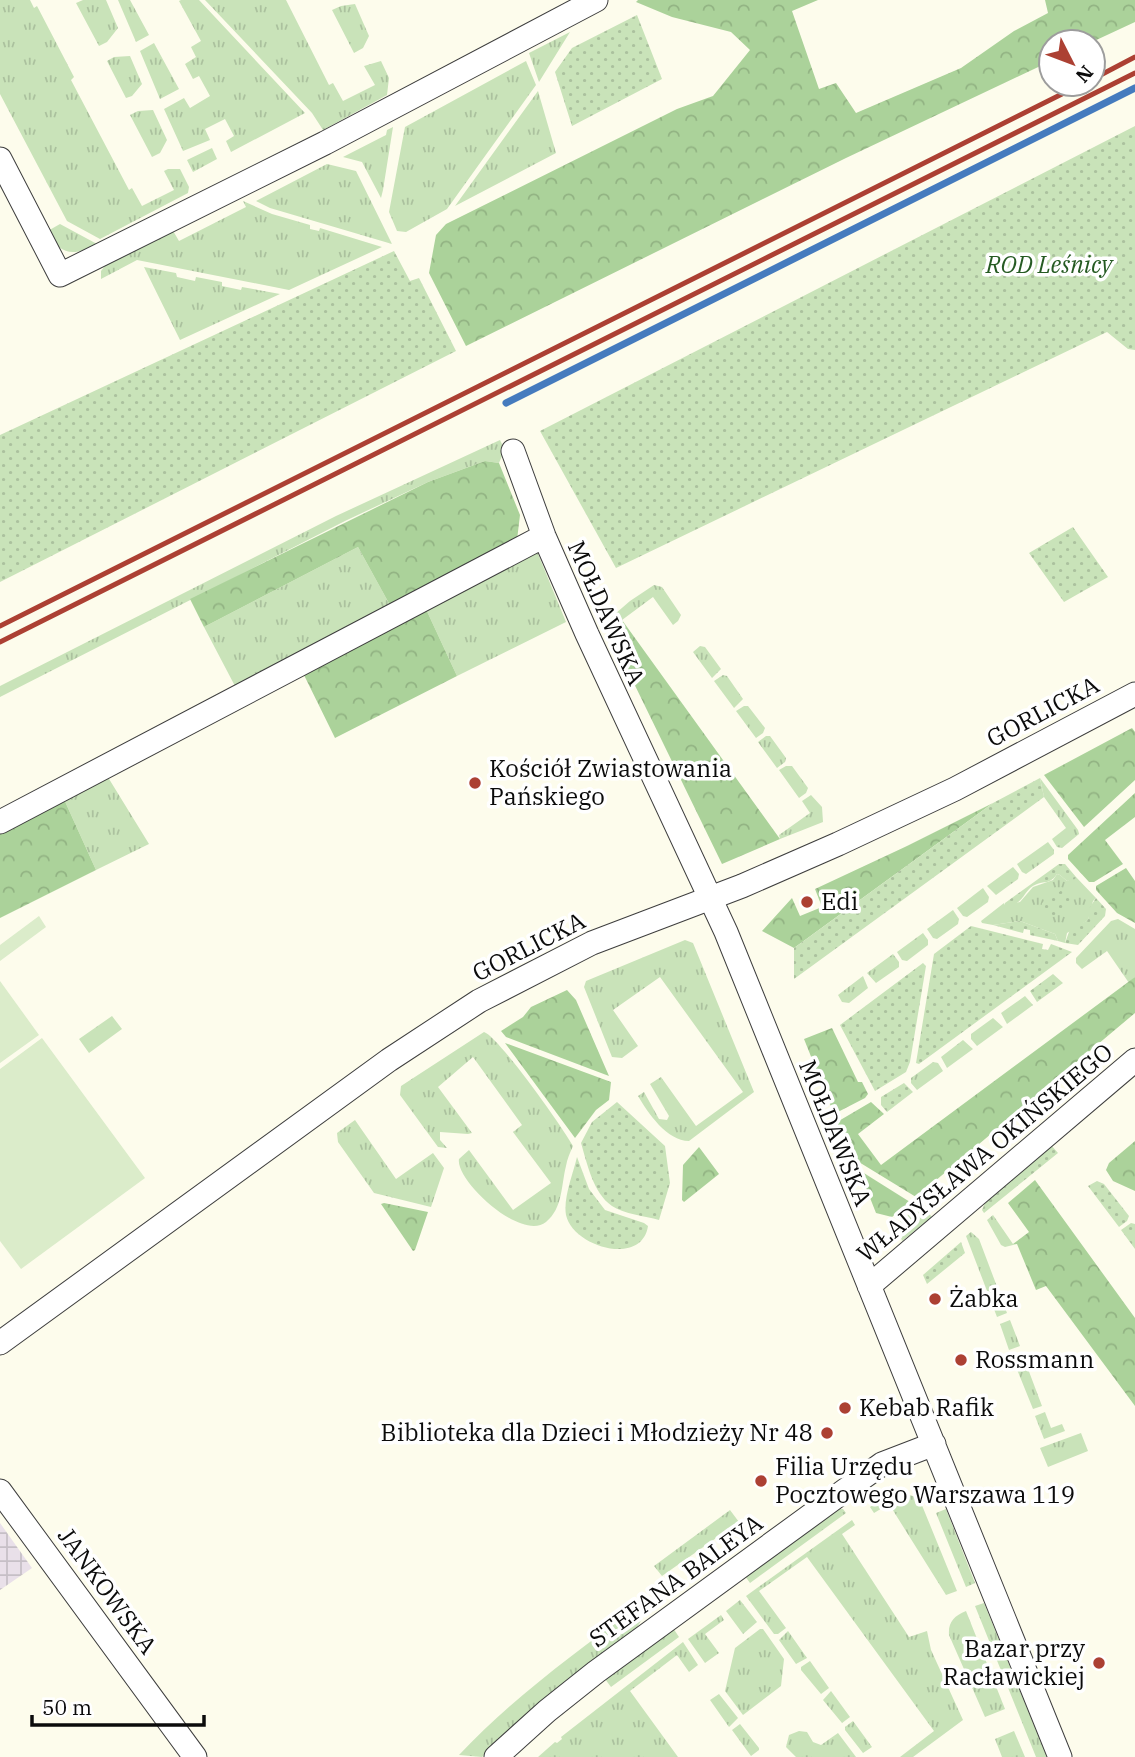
<svg xmlns="http://www.w3.org/2000/svg" width="1135" height="1757" font-family="'IBM Plex Serif',serif">
	<style>
		.industrial { fill: url(#industrial-grid) }
		.grass { fill: url(#grass-tufts) }
		.forest { fill: url(#forest-crowns) }
		.park { fill: url(#park-dots) }
		.pitch { fill: #dbecca }
		.lines { fill: none; stroke-linecap: round; stroke-linejoin: round }
		.stream { stroke: #457bbe; stroke-width: 7 }
		.minor-casing { stroke: #3e3e3e; stroke-width: 25 }
		.minor { stroke: #fff; stroke-width: 23 }
		.rail { stroke: #ac4033; stroke-width: 5 }
		.poi-dot { fill: #ac4033; stroke: #fff; stroke-width: 2.5 }
		.labels { text-anchor: middle; stroke-width: 7; stroke-linejoin: round; paint-order: stroke }
		.park-label { font-size: 24px; font-style: italic; fill: #265b23; stroke: #fff }
		.street-label { font-size: 24px; fill: #0b0b0b; stroke: #fff }
		.poi-label { font-size: 24px; fill: #0b0b0b; stroke: #fff; text-anchor: start }
	</style>
	<defs>
		<pattern id="industrial-grid" width="8" height="8" patternUnits="userSpaceOnUse" patternTransform="scale(1.75)"><rect width="8" height="8" fill="#e9e0e9"/><path d="M0 4h8M4 0v8" fill="none" stroke="#c6bfc6"/></pattern>
		<pattern id="grass-tufts" width="24" height="20" patternUnits="userSpaceOnUse" patternTransform="scale(1.75)"><rect width="24" height="20" fill="#c9e3b9"/><path d="M3 7l-1-3M5 7V3M7 7l1-3M15 17l-1-3M17 17v-4M19 17l1-3" fill="none" stroke="#abc19e"/></pattern>
		<pattern id="forest-crowns" width="20" height="18" patternUnits="userSpaceOnUse" patternTransform="scale(1.75)"><rect width="20" height="18" fill="#abd29a"/><path d="M2 6a3 3 0 1 1 6 0M12 15a3 3 0 1 1 6 0" fill="none" stroke="#92b383"/></pattern>
		<pattern id="park-dots" width="8" height="8" patternUnits="userSpaceOnUse" patternTransform="scale(1.75)"><rect width="8" height="8" fill="#c9e3b9"/><path d="M2 2h.1M6 6h.1" fill="none" stroke="#abc19e" stroke-width="1.8" stroke-linecap="round"/></pattern>
	</defs>
	<rect width="100%" height="100%" fill="#fdfcec"/>
	<path class="industrial" d="M0,1523L32,1568L0,1590Z"/>
	<path class="grass" d="M0,0H30L34,8L37,6L74,77L71,80L129,190L132,188L142,206L174,190L164,171L168,169H180L189,187L188,193L100,239L67,221L0,94Z
		M83,0H106L118,28L107,42L99,46L76,3Z
		M118,0H130L149,35L136,42Z
		M181,0H199L305,113L231,152L226,141L234,136L225,119L205,129L210,140L183,151L164,109L184,98L190,108L210,96L199,76L193,79L185,64L196,57L191,47L201,41L179,1Z
		M205,0H286L329,85L333,83L343,101L375,85L364,66L381,61L389,78L387,95L323,130L312,113Z
		M355,4L369,36L363,48L354,53L332,10L341,6Z
		M570,32L539,82L529,53Z
		M154,43L179,89L160,99L140,51Z
		M130,56L142,84L132,96L126,98L107,61L114,57Z
		M526,61L536,85L447,209L406,232L397,231L389,212L405,127Z
		M538,91L556,153L455,206Z
		M153,110L167,140L160,153L152,157L130,115L138,111Z
		M393,127L383,190L381,198L362,162L343,157L386,135L387,130Z
		M212,148L217,159L193,172L187,160Z
		M327,164L356,171L392,244L270,208L256,201Z
		M243,201L272,214L310,225V229L319,231L320,228L382,247L289,290L137,260L101,279V271L108,262L172,229L179,241L246,207Z
		M60,224L97,244C73,257 61,255 46,232Z
		M144,267L176,273L177,277L195,281L196,277L222,282V286L241,290L242,287L280,294L180,340Z
		M500,440L507,454L502,456L499,463L485,461L428,482L345,521L0,697V686L336,516Z
		M358,547L391,607L236,688L204,627Z
		M536,549L566,622L457,676L425,607Z
		M654,585L662,587L681,615L678,621L673,625L653,597L622,620H608L630,601Z
		M700,646L705,647L721,669L712,678L693,652Z
		M723,675L727,676L743,699L734,708L714,681Z
		M744,706H748L765,728L763,733L756,738L736,711Z
		M766,736H770L786,758L785,762L777,768L758,742Z
		M786,766H792L808,788L806,793L799,798L779,770Z
		M106,774L149,844L96,870L63,797Z
		M1040,778L1078,830L1079,834L1062,848L1057,847L1052,839L1066,828L1044,797Z
		M811,795L822,807L823,822L780,839L779,835L810,813L802,801Z
		M1048,842L1054,850V854L1026,874L1022,872L1017,864Z
		M1013,867L1019,874L1018,879L996,895L987,886Z
		M1057,874L1060,875L1067,881L1076,877L1096,898L1093,901L1088,920L1067,933L1065,943L1058,941L1055,934L1020,921L993,925L982,923L981,921L1004,903L1005,905L1020,902L1033,887L1053,880Z
		M983,888L989,897L988,902L967,917L963,916L957,908Z
		M953,910L959,919L958,924L937,939L933,938L927,929Z
		M1118,919L1135,929V977L1129,983L1107,951L1082,969L1076,963V958L1111,921Z
		M923,933L928,940V945L907,961L902,960L897,952Z
		M685,940L693,943L754,1092L689,1141C667,1141 648,1113 638,1096L644,1092L659,1119L667,1120L669,1116L650,1084L661,1077L696,1126L743,1092L660,977L613,1010L638,1046L622,1058L612,1057L584,987L586,981Z
		M893,954L899,962V967L876,983L867,973Z
		M863,976L868,988L849,1003L842,1002L838,995Z
		M1025,996L1033,1005L1007,1024L1001,1013Z
		M112,1016L122,1029L89,1053L79,1039Z
		M993,1018L1003,1027L977,1046L971,1039V1034Z
		M484,1032C498,1036 563,1128 573,1146C570,1153 567,1159 566,1166C561,1186 563,1208 546,1222C521,1242 455,1180 459,1159L469,1150L513,1210L551,1183L513,1132L522,1125L473,1057L438,1087L472,1133L468,1134L440,1132V1140L447,1148L438,1147L400,1095L401,1086Z
		M963,1040L973,1049L947,1068L941,1057Z
		M933,1062L938,1063L943,1071L917,1090L911,1083V1078Z
		M355,1120L396,1179L433,1153L444,1168L431,1207L374,1193L338,1142L337,1133Z
		M921,1205L932,1217L902,1241L897,1224Z
		M993,1215L1013,1244H1017L1005,1247L1001,1245L987,1220Z
		M971,1232L979,1239L1007,1313L997,1317L966,1236Z
		M1010,1320L1020,1346L1009,1350L1000,1324Z
		M1022,1353L1042,1406L1033,1409L1012,1357Z
		M1045,1412L1051,1428L1062,1424L1065,1431L1044,1439L1035,1416Z
		M1081,1433L1088,1451L1048,1467L1040,1448Z
		M893,1490L919,1498L957,1591L946,1595L889,1504L874,1513L870,1507Z
		M837,1509H843L846,1513L750,1583L745,1576Z
		M946,1509L975,1583L966,1587L936,1513Z
		M730,1510L739,1522L662,1576L654,1566Z
		M852,1520L855,1525L842,1534L909,1637L927,1631L931,1650L963,1720L913,1757H900L934,1731L807,1557L759,1591L786,1628L778,1634H774L746,1596Z
		M740,1600L757,1622L743,1634L726,1611Z
		M984,1603L1047,1757H1036L975,1606Z
		M635,1609L642,1619L636,1629L518,1722L482,1757L459,1755C512,1699 573,1654 635,1609Z
		M966,1611L1005,1709L985,1717L949,1635C948,1622 954,1616 966,1611Z
		M721,1615L724,1620L705,1634L719,1653L705,1663L688,1639Z
		M673,1628L679,1637L611,1687L605,1679Z
		M760,1629H763L784,1659L781,1686L743,1715L725,1691L735,1648Z
		M788,1631L807,1658L796,1664L779,1640Z
		M683,1642L698,1665L689,1672L677,1655L630,1691L678,1757H538L555,1742L557,1743L562,1739L561,1737Z
		M810,1661L829,1688L821,1694L801,1670V1667Z
		M831,1691L850,1717L842,1723L823,1700Z
		M719,1694L738,1718L729,1727L710,1700Z
		M853,1721L872,1747L863,1753L845,1730V1727Z
		M740,1724L759,1748V1750L751,1756L732,1730Z
		M799,1731L807,1732L813,1742L821,1745L838,1733L856,1757H796L786,1747L789,1735Z
		M1014,1731L1025,1757H1002L995,1739Z"/>
	<path class="forest" d="M638,0H818L792,11L819,89L836,83L856,113L961,68L1014,31L1048,13L1045,0H1135V22L1092,42H1051V61L846,158L466,346L429,273L436,235L446,224L677,109L713,96L750,50L731,32L672,17L636,2Z
		M485,461L499,463L520,515L517,540L391,607L358,547L204,627L190,599L428,482Z
		M425,607L457,676L335,738L303,673Z
		M608,620H622L780,839L722,864L606,626Z
		M1132,728L1135,732V780L1084,827L1044,775Z
		M1135,793V817L1105,840L1123,864L1094,882H1089L1068,859V855Z
		M63,797L96,870L0,918V830Z
		M993,803L794,948L762,931L792,898L800,916L822,907L815,889L907,846Z
		M1126,868L1135,881V923L1117,913L1096,890V886Z
		M1135,977V1013L916,1197L849,1156L837,1122L871,1102L884,1114L858,1134L881,1165Z
		M567,990L576,1000L609,1076L506,1037L501,1031L523,1017L531,1007Z
		M832,1028L858,1082H862L868,1094L865,1098L834,1114L804,1039Z
		M505,1043L611,1082L609,1100L596,1110L575,1138Z
		M1135,1141V1191L1113,1181L1106,1170L1109,1163Z
		M699,1147L719,1174L684,1202L682,1200L683,1165Z
		M859,1170L910,1202L892,1217L876,1213Z
		M1035,1180L1135,1318V1406L1046,1286L1036,1290L1017,1244H1013L1029,1232L1008,1203Z
		M384,1203L428,1212L415,1250L413,1251L381,1204Z"/>
	<path class="park" d="M637,15L662,79L572,126L555,72L572,48Z
		M1135,126V350L1128,349L1107,332L616,568L540,431Z
		M394,251L410,281L419,278L456,351L0,582V435Z
		M1073,527L1108,577L1064,602L1029,553Z
		M1040,778L1044,797L794,979V948L993,803Z
		M1059,864H1065L1076,877L1075,879L1067,881L1060,875L1057,874C1050,884 1046,881 1037,884C1022,889 1025,907 1005,905V903Z
		M1062,890H1067L1074,897L1072,906C1063,913 1049,923 1041,911L1042,903Z
		M1096,898L1106,909L1105,916L1078,945L1065,943L1070,929L1088,920L1090,907Z
		M1020,921L1055,934L1058,941L1030,935V930L1024,929L1023,933L993,925Z
		M971,926L1043,944L1042,949L1048,950L1051,944L1072,952L919,1064L916,1063L934,954Z
		M923,963L926,966L910,1062L906,1072L875,1091L840,1025Z
		M1053,974L1063,983L1037,1002L1030,991Z
		M904,1083L913,1092L887,1112L881,1105V1097Z
		M617,1102L665,1146L670,1183L659,1220C645,1216 624,1214 612,1206C593,1193 587,1163 581,1143L592,1122Z
		M1051,1145L1058,1153L984,1213L982,1210L985,1203Z
		M577,1157L589,1189L605,1210L644,1223L648,1226C642,1267 573,1247 566,1215C563,1198 573,1174 577,1157Z
		M1097,1181L1104,1184L1129,1216L1127,1221L1119,1227L1088,1186Z
		M1131,1223L1135,1224V1249L1121,1230Z
		M961,1242L965,1253L927,1284L923,1275Z"/>
	<path class="pitch" d="M39,916L46,927L0,961V945Z
		M0,981L39,1035L0,1063Z
		M42,1038L145,1178L21,1269L0,1241V1069Z"/>
	<g class="lines">
		<path class="stream" d="M506,403L1135,88"/>
		<defs>
			<path id="minor" d="M0,159L60,275L325,143L596,0
				M513,451L544,536L587,634L726,932L1060,1757
				M0,822L544,536
				M869,1286L1135,1060
				M0,1343L389,1060L479,1001L592,943L742,886L838,844L955,789L1135,694
				M0,1491L195,1757
				M496,1757L547,1711L596,1672L844,1491L882,1464L934,1444"/>
		</defs>
		<use href="#minor" class="minor-casing"/>
		<use href="#minor" class="minor"/>
		<path class="rail" d="M1093,79L1135,57
			M0,626L1082,84
			M0,642L1135,73"/>
	</g>
	<g class="poi-dot">
		<circle cx="475" cy="783" r="7"/>
		<circle cx="807" cy="902" r="7"/>
		<circle cx="935" cy="1299" r="7"/>
		<circle cx="961" cy="1360" r="7"/>
		<circle cx="845" cy="1408" r="7"/>
		<circle cx="827" cy="1433" r="7"/>
		<circle cx="761" cy="1481" r="7"/>
		<circle cx="1099" cy="1663" r="7"/>
	</g>
	<g class="labels">
		<g class="park-label">
			<text x="1049" y="273">ROD Leśnicy</text>
		</g>
		<g class="street-label">
			<text transform="translate(606 613) rotate(66)" y="8">MOŁDAWSKA</text>
			<text transform="translate(1043 712) rotate(-28)" y="8">GORLICKA</text>
			<text transform="translate(529 947) rotate(-27)" y="8">GORLICKA</text>
			<text transform="translate(835 1133) rotate(68)" y="8">MOŁDAWSKA</text>
			<text transform="translate(985 1153) rotate(-40)" y="8">WŁADYSŁAWA OKIŃSKIEGO</text>
			<text transform="translate(676 1581) rotate(-36)" y="8">STEFANA BALEYA</text>
			<text transform="translate(107 1591) rotate(54)" y="8">JANKOWSKA</text>
		</g>
		<g class="poi-label">
			<text x="489" y="777">Kościół Zwiastowania<tspan x="489" dy="28">Pańskiego</tspan></text>
			<text x="821" y="910">Edi</text>
			<text x="949" y="1307">Żabka</text>
			<text x="975" y="1368">Rossmann</text>
			<text x="859" y="1416">Kebab Rafik</text>
			<text x="813" y="1441" text-anchor="end">Biblioteka dla Dzieci i Młodzieży Nr 48</text>
			<text x="775" y="1475">Filia Urzędu<tspan x="775" dy="28">Pocztowego Warszawa 119</tspan></text>
			<text x="1085" y="1657" text-anchor="end">Bazar przy<tspan x="1085" dy="28">Racławickiej</tspan></text>
		</g>
	</g>
	<g transform="translate(1072 63) rotate(132)"><circle r="33" fill="#ffffff" stroke="#9d9d9d" stroke-width="2"/>
	<path d="M0-5L12 26L0 18L-12 26Z" fill="#ac4033"/>
	<text y="-10" font-size="19" font-weight="bold" text-anchor="middle" fill="#0b0b0b">N</text>
	</g>
	<path d="M32 1715v10h172v-10" fill="none" stroke="#0b0b0b" stroke-width="3.5"/>
	<text x="42" y="1715" font-size="21" fill="#0b0b0b" stroke="#ffffff" stroke-width="5" paint-order="stroke">50 m</text>
</svg>
